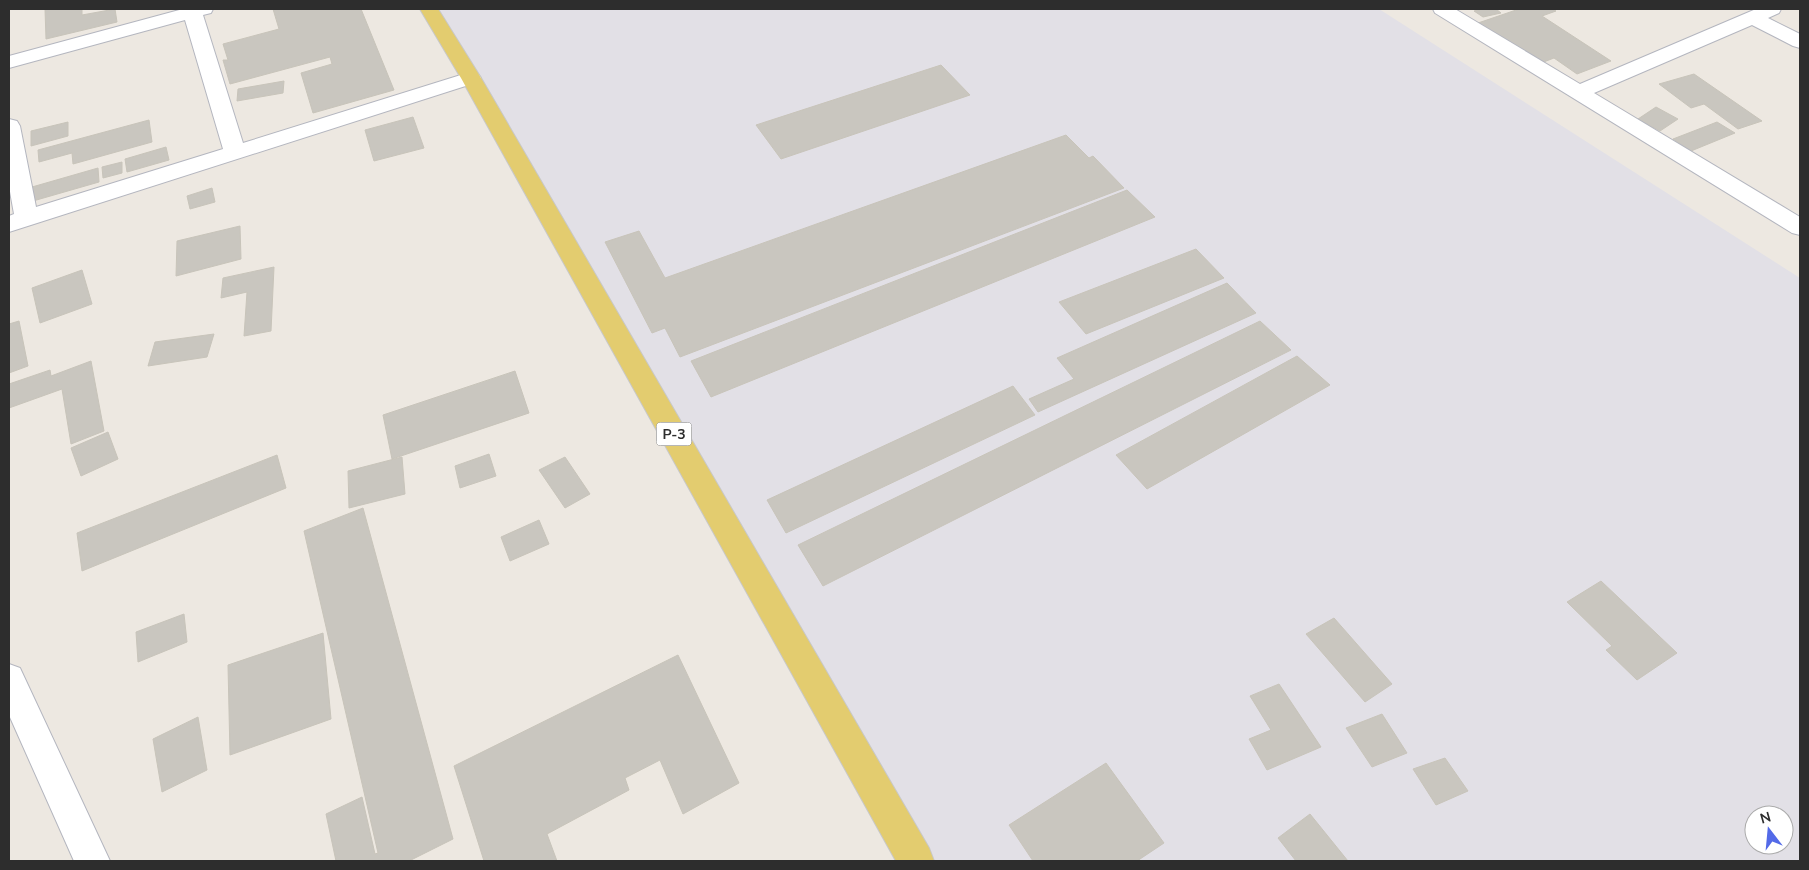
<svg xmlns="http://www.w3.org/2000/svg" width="1809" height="870" font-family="'Nunito Sans',sans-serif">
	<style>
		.industrial { fill: #e2e0e6; fill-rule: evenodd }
		.building { fill: #c9c6bf; stroke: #c8c4ba }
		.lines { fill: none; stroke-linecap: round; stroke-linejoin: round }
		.minor-casing { stroke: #b4b6bf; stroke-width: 2 }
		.primary-casing { stroke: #c8c8c8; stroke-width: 2 }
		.minor { fill: #fff; fill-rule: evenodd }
		.primary { fill: #e3cc6f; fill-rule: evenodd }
		.labels { text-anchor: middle; stroke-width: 5; stroke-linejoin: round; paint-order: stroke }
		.shield { fill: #fff; stroke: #6c6c6c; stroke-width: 1 }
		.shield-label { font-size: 14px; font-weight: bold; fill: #2d2d2d }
	</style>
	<rect width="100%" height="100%" fill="#ede8e1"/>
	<path class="industrial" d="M429,9H1379L1800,278V861H910ZM1754,815H1784V845H1754Z"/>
	<path class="building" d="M45,9H82V15L115,9L117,22L46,39Z
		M273,9H361L394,90L313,113L301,73L332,64L330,57L230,84L223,60H228L223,44L279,29Z
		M1482,9H1496L1501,13L1483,17L1474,11Z
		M1519,9H1552L1556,11L1542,16L1611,61L1577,74L1554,58L1536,65L1478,23Z
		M941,65L970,95L781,159L756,125Z
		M1694,74L1762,121L1738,129L1704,104L1691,108L1659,84Z
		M284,81L283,93L237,101L238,89Z
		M1656,107L1678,119L1660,131L1638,119Z
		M413,117L424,148L374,161L365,130Z
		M149,120L152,142L73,164L72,153L39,162L38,150Z
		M68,122V136L31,146V131Z
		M1717,122L1735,133L1691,151L1673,139Z
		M1066,135L1089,158L1093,156L1124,188L680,357L665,328L652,333L605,242L639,231L665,278Z
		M166,147L169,160L127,172L125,159Z
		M122,162V173L103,178L102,167Z
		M98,168L99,182L33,201L32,187Z
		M212,188L215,202L190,209L187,196Z
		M1127,190L1155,217L711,397L691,361Z
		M240,226L241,259L176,276L177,241Z
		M1196,249L1224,278L1086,334L1059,302Z
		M274,267L271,331L244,336L247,292L221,298L223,278Z
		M82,270L92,304L40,323L32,288Z
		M1227,283L1256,313L1038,412L1029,399L1074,379L1057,358Z
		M19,321L28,366L9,373V324Z
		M1260,321L1291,350L823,586L798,545Z
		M214,334L207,357L148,366L155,342Z
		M1297,356L1330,385L1147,489L1116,455Z
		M91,361L104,431L71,444L62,389L9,408V384L50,370L51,376Z
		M515,371L529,413L392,459L383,415Z
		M1013,386L1035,415L786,533L767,500Z
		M108,432L118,459L81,476L71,448Z
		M489,454L496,476L460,488L455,466Z
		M277,455L286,488L82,571L77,533Z
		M402,457L405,494L349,508L348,471Z
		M565,457L590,494L565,508L539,470Z
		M363,508L453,839L409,861H336L326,814L362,797L375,854L378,853L304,531Z
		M539,520L549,544L510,561L501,537Z
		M1601,581L1677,653L1637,680L1606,650L1612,646L1567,602Z
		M184,614L187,642L138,662L136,632Z
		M1334,618L1392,684L1365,702L1306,634Z
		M323,633L331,719L230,755L228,665Z
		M678,655L739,783L683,814L660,760L625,778L629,790L547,834L557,861H484L454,766Z
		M1279,684L1321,747L1267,770L1249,739L1271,730L1250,696Z
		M1382,714L1407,753L1372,767L1346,728Z
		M198,717L207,770L162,792L153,739Z
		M1445,758L1468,791L1436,805L1413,769Z
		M1106,763L1164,843L1137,861H1033L1009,825Z
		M1310,814L1348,861H1296L1278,838Z"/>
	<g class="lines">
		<defs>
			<path id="minor" d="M183,9H213L211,13L203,15L243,143L464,74L471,72L478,74L481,78L478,82L9,232V216L14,214L9,186V119L17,121L20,126L36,207L223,149L185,20L9,68V56Z
				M1433,9H1455L1580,84L1756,9H1781L1779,13L1768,18L1800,34V48L1793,46L1752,25L1594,93L1800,217V235L1792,233L1435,13Z
				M9,664L20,668L110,861H74L9,715Z"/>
			<path id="primary" d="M420,9H438L481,78L929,848L934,861H896L461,78Z"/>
		</defs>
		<use href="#minor" class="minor-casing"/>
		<use href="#primary" class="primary-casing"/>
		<use href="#minor" class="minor"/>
		<use href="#primary" class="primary"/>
	</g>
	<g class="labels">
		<rect class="shield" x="656.5" y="422.5" width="35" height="23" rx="4"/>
		<g class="shield-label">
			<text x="674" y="439">P-3</text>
		</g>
	</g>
	<rect width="1809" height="870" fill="none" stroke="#2d2d2d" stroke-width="20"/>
	<g transform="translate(1769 830) rotate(344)"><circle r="24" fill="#ffffff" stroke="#ababab"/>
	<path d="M0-4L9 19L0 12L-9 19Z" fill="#536ae8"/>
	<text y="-8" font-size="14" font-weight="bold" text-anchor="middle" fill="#2d2d2d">N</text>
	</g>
</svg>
